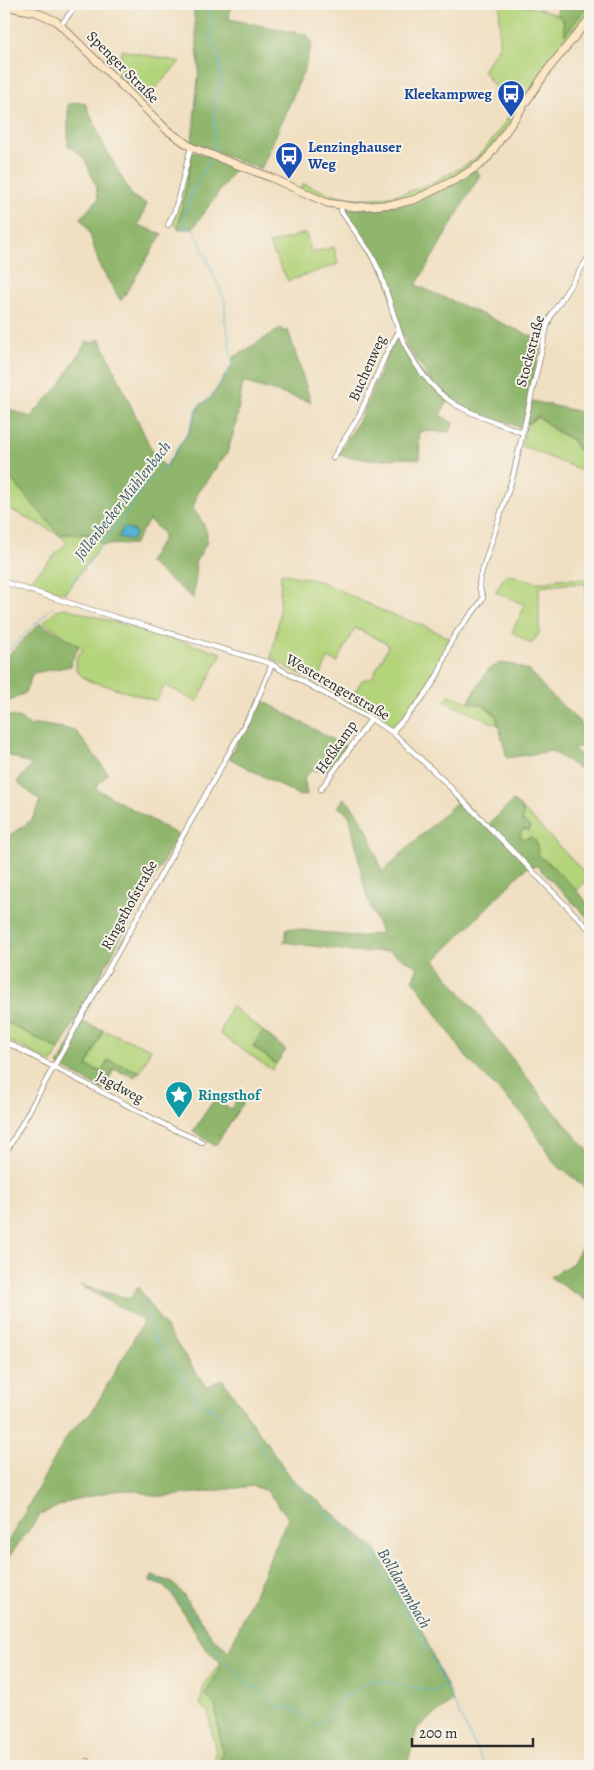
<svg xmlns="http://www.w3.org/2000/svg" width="594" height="1770" font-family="Alegreya,serif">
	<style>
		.green { fill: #b4d47c; stroke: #708054 }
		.forest { fill: #8fb66c; stroke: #5d704c }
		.water { fill: #57b5d6; stroke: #417080 }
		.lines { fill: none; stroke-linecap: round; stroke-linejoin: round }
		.stream { stroke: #57b5d6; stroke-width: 1 }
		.street-casing { stroke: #8e8576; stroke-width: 6 }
		.secondary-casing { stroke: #8e8576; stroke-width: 9 }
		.street { stroke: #fff; stroke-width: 4.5 }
		.secondary { stroke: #fce6c4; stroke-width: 7 }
		.labels { text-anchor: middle; stroke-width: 4; stroke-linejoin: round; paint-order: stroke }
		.street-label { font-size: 15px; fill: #2b2b2b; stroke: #f7f3e8 }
		.transit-label { font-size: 15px; font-weight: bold; fill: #164399; stroke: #f7f3e8; text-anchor: end }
		.culture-label { font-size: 15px; font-weight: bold; fill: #0d838f; stroke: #f7f3e8; text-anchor: start }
		.water-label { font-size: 16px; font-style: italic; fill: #3a5b67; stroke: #f7f3e8 }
	</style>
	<rect width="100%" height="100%" fill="#f7f3e8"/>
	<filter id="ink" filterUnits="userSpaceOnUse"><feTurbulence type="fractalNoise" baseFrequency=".02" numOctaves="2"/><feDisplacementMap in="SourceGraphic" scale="10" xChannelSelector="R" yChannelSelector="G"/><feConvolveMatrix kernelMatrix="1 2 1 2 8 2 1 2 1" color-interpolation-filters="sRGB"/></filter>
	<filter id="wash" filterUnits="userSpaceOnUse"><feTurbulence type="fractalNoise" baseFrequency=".0096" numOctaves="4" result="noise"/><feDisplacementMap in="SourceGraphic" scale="20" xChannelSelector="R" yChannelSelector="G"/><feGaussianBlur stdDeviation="1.12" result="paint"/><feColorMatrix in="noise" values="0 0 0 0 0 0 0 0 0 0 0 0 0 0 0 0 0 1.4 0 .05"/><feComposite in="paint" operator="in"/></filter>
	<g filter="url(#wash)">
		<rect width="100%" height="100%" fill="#f0dfc1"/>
		<path class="green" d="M500,4C519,4 547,8 563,19L565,35L580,15L590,6V14L568,40L489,152C455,187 385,214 336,203C324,201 311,193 300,189L303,184C314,187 325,192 336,195C374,205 414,193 447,175C458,169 470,164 479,155C495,139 508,118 520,99L496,89L483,71L499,46Z
			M122,50L180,62L143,101L117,75L124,62L120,60Z
			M190,155V162L178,229L173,222Z
			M306,233L311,253L334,247L338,264L288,281L269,244Z
			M538,417L555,431L572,440L578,450L590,456V474L522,446L526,425Z
			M4,471L59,534H94L102,545L65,593L32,583L28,585L29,582L67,542L56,533L4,506Z
			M281,573L322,582L387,613L424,626L450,638L438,670L419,702L393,727L349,702L362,680L372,678L387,649L388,644L355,628L337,662L328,658L317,683L271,658L279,620Z
			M506,574L536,582H548L558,579H590L586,584H567L539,587V634L531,644L512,632L525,605L495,592Z
			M65,608L222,653L197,702L165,685L156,701L98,683C89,683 82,677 76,670V658L83,649L44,622L56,610Z
			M449,695L468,702L483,705L496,715L498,725L445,702Z
			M523,809L589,877L577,891L550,864L539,856L519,834L523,829Z
			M231,1006L263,1031L253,1047L276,1064L272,1070L220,1034Z
			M4,1021L59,1050L52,1063L4,1038Z
			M103,1030L151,1049L140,1072L108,1060L102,1072L87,1066Z
			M220,1663L222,1665L205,1695L215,1705L222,1753L218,1766H212L216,1753L208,1712L200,1705L204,1686Z"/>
		<path class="forest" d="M193,4H231L229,19L307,35L312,43L303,73L261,169L192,143L199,67Z
			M558,4H590V5L580,15L565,35L563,19L557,15Z
			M81,102L85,103L105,148L132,196L147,204L138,225L162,234L121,301L100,267L89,231L81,218L98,199L96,185L84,158L68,145V104Z
			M194,151L236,168L193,228L178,229L192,152Z
			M476,169L480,175L416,285L542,341L522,428L460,406L434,385L409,349L399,328L387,280L373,252L344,212L347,209L398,205Z
			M281,328L283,332L288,330L311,402L243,382L235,428L227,453L198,492L193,508L204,525L207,534L206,544L195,563L196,575L193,598L148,562L163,539V533L149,520L134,544L102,545L94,534H59L4,471V407L30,417L59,386L87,341L91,343L100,339L151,449L165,468L189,432L199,406L211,398L232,365L233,358Z
			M397,337L401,339L419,370L448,400L440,415L453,423L450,432L419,431L420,459L401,458L370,460L338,455L361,417L394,339Z
			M532,401L581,412L590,419V455L579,450L573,440L556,430L538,416L526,425Z
			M590,579V747L586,746L573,748L590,763V775L551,751L507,758L496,715L483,705L468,702L488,670L500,663L514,665L530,671L546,690L588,730L586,584Z
			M40,623L79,646L71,662V666L33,673L25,693L4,704V659Z
			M260,699L348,748C336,764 334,774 312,770L304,777L307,795L300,796L229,758Z
			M4,714L21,719L31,726L37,724L75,730L108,773L95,788L178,835L59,1050L4,1021V958L8,945L4,911L5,912L7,898L6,881L4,874V839L32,820L40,801L17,782L32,765L4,753Z
			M344,798C367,820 372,843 382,872L460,799L487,826L513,801L523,809L522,821L531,827L529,831L523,829L520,835L523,839L531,837L536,841L539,856C550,864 586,897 590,908C591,911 590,916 590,920L537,866L527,867L435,960L543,1098L590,1153V1194L575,1179L556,1165L525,1117L466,1057L413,979L418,967L389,951L356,952L284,942L287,928L359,937L381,933L366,894L350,818L347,813L338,807Z
			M82,1022L103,1030L87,1066L102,1072L108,1060L140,1072L134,1077L114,1069L103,1090L58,1065Z
			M263,1031L286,1050L276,1064L253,1046Z
			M242,1091L248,1095L215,1146L193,1131L214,1100L231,1109Z
			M590,1230V1303L550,1277L573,1263Z
			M80,1285L130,1299L138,1287L206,1387L222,1379L292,1479L375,1549L422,1631L453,1701L417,1728L408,1762V1766H218L222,1752L215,1705L205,1695L222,1665L204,1647L173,1596L163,1586L150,1581L152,1576L169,1581L179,1589L213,1638L229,1651L288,1517L267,1491L253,1486L171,1496H154L134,1490L113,1491L72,1500L41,1514L4,1563V1549L69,1433L93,1410L144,1321Z"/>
		<path class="water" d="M124,527L136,532L132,540L118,537Z"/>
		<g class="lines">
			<path class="stream" d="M208,4L212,26L210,40L219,61L221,86L215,93L214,139L215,152
				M65,592L131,507L145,484L164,468L188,432L198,406L210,398L232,365V358L230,352L228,332L225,322V301L194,229H183C182,209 200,174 212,158
				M4,654L53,607
				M5,913L11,940
				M145,1300L154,1338L199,1402L214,1410L236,1433L247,1429L274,1465L283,1470
				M290,1480L310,1500L369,1548L419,1632L428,1652
				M152,1579C159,1582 167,1585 172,1590C194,1611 204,1641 226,1662C237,1673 239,1668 246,1684L260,1689L276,1707L292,1708L309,1721
				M431,1657L485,1766
				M314,1724L324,1722L328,1716V1711L336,1706L343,1698L372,1680L434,1691L445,1686"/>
		</g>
	</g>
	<g filter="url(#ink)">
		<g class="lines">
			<defs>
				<path id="street" d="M61,25L77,4
					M168,225L175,210L191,147
					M399,331C410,360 431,391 458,406C478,417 502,424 523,433
					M333,458L359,416L386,354L399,331L380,272L371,254L341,211L342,206
					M4,582L85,608L269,663L371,719L392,732L444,781L590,930
					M392,732C409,713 426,697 438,674C444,663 446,649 453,638C461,624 475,613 483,598L479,586L480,577L513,476L547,326L552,314L590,255
					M321,789L371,719
					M4,1041L171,1128L202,1142
					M4,1156L254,708L272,664
					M86,1766L87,1761"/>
				<path id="secondary" d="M4,6L36,12L56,21L167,130L191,147L272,178L327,203L355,207L397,204L416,199L459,178L481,164L489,156L549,68L590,18"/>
			</defs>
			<use href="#street" class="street-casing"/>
			<use href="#secondary" class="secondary-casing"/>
			<use href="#street" class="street"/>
			<use href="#secondary" class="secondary"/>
		</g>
	</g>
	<defs>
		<symbol id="bus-pin" viewBox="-11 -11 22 30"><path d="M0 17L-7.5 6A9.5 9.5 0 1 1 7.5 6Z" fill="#1a4fb4" stroke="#f7f3e8"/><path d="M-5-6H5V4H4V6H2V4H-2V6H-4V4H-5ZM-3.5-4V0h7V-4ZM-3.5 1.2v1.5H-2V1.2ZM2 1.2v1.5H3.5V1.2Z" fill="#fff"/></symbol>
		<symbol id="sight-pin" viewBox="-11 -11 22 30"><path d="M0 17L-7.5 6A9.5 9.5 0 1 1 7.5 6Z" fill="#0f9aa8" stroke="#f7f3e8"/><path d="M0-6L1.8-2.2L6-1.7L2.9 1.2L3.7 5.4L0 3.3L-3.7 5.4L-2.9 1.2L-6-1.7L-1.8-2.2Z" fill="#fff"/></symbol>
	</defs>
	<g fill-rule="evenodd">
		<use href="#bus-pin" x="495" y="78" width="32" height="43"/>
		<use href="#bus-pin" x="273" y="140" width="32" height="43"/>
		<use href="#sight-pin" x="163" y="1079" width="32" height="43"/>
	</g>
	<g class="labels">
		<g class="street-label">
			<text transform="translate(123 67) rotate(45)" y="5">Spenger Straße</text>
			<text transform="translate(530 351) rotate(-75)" y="5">Stockstraße</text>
			<text transform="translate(367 368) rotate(-66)" y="5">Buchenweg</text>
			<text transform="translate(338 687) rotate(30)" y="5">Westerengerstraße</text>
			<text transform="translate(336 747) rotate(-55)" y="5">Heßkamp</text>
			<text transform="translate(129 905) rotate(-61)" y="5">Ringsthofstraße</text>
			<text transform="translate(120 1087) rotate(28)" y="5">Jagdweg</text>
		</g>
		<g class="transit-label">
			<text x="492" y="99">Kleekampweg</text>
			<text x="308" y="152" text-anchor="start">Lenzinghauser<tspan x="308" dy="17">Weg</tspan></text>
		</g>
		<g class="culture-label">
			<text x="198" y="1100">Ringsthof</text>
		</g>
		<g class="water-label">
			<text transform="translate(122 500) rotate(-52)" y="6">Jöllenbecker Mühlenbach</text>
			<text transform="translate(405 1588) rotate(60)" y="6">Bolldammbach</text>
		</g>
	</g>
	<rect width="594" height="1770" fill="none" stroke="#f7f3e8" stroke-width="20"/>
	<path d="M412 1738v8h121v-8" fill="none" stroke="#2b2b2b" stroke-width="2.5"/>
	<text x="419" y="1738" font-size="15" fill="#2b2b2b" stroke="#f7f3e8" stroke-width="4" paint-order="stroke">200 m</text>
</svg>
